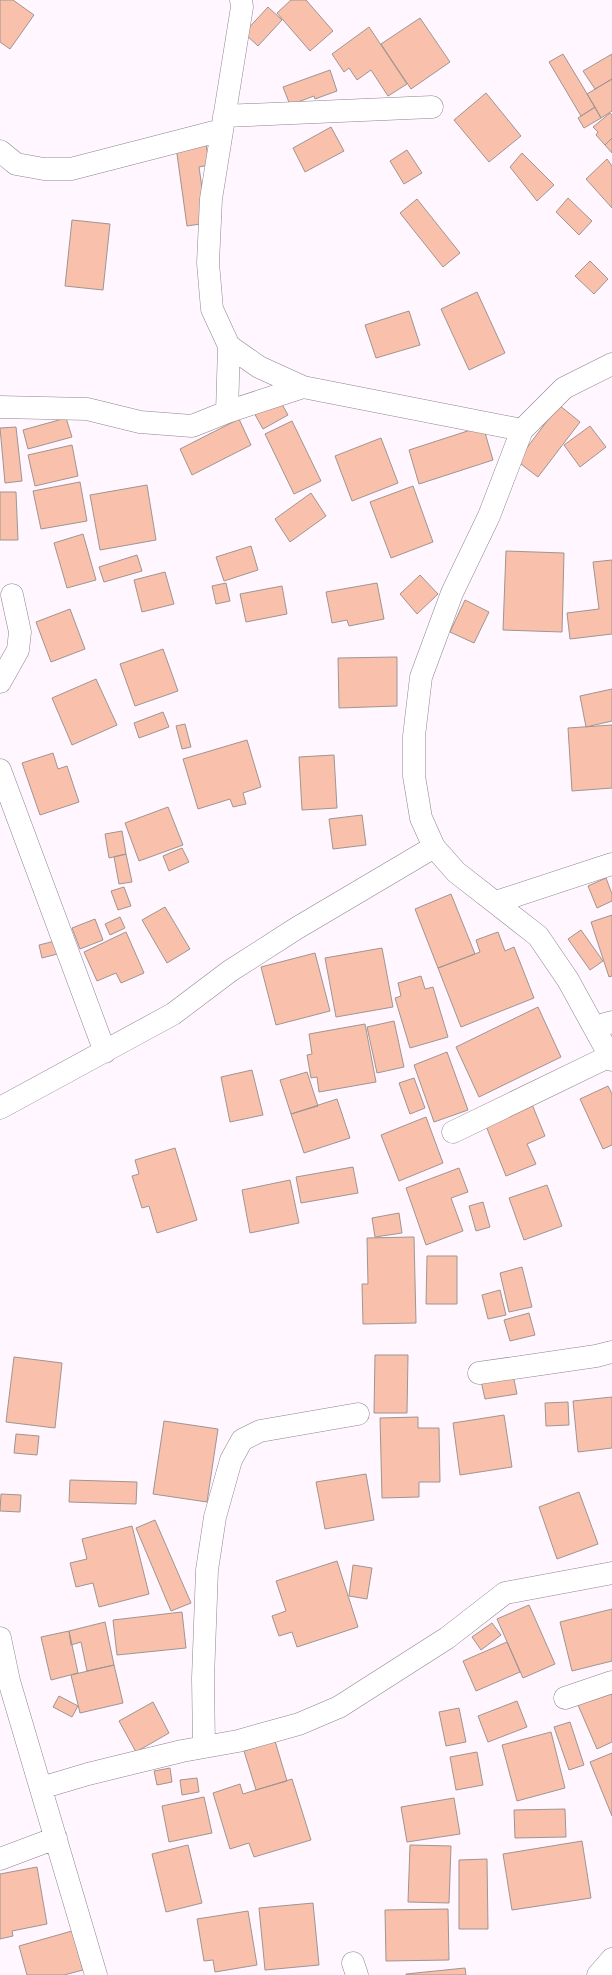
<svg xmlns="http://www.w3.org/2000/svg" width="612" height="1975" font-family="'Fira Sans Condensed',sans-serif">
	<style>
		.building { fill: #f9c0ab; stroke: #a09590 }
		.lines { fill: none; stroke-linecap: round; stroke-linejoin: round }
		.street-casing { stroke: #8d858d; stroke-width: 23 }
		.street { stroke: #fff; stroke-width: 22 }
	</style>
	<rect width="100%" height="100%" fill="#fff6ff"/>
	<path class="building" d="M0,0H13L34,15L10,49L0,42Z
		M291,0H306L333,31L310,51L277,13Z
		M268,7L282,20L258,46L244,33Z
		M420,18L450,62L411,89L381,44Z
		M369,27L407,84L388,96L371,70L357,80L349,68L344,72L332,54Z
		M563,54L595,107L581,116L549,62Z
		M612,54V79L595,89L583,71Z
		M330,70L337,91L315,99L314,96L290,105L283,87Z
		M612,79V111L601,118L587,94Z
		M486,93L521,136L489,162L454,120Z
		M595,107L601,118L584,128L578,118Z
		M610,113L612,115V138L605,145L596,135L598,132L593,127Z
		M331,127L344,151L305,172L293,148Z
		M612,138V153L605,145Z
		M206,143L209,165L199,167L207,223L187,226L176,147Z
		M407,150L422,173L404,184L390,161Z
		M522,153L554,185L537,201L510,167Z
		M607,159L612,166V208L586,179Z
		M568,198L592,221L579,235L556,212Z
		M417,199L460,253L443,267L400,213Z
		M72,220L110,224L103,290L65,286Z
		M590,261L608,279L594,294L575,276Z
		M477,292L505,353L469,370L441,309Z
		M409,311L420,345L376,358L365,325Z
		M278,397L288,415L263,429L253,411Z
		M559,405L580,422L538,477L517,461Z
		M66,418L72,437L28,449L23,430Z
		M239,419L251,445L192,475L180,449Z
		M292,421L321,481L294,494L265,434Z
		M483,426L493,460L419,484L409,450Z
		M590,426L606,447L580,467L564,445Z
		M16,427L22,481L5,483L0,428Z
		M381,438L398,483L352,501L335,456Z
		M72,445L78,476L35,486L28,455Z
		M80,482L87,521L41,529L33,491Z
		M147,485L156,540L100,550L90,495Z
		M413,486L433,542L391,558L370,502Z
		M0,492H16L18,540H0Z
		M311,493L326,516L290,542L275,519Z
		M83,534L96,580L67,588L54,543Z
		M251,546L258,570L224,581L216,557Z
		M506,551L564,553L562,632L503,630Z
		M137,555L142,571L104,582L99,567Z
		M612,560V634L570,639L567,613L599,609L593,562Z
		M165,572L174,604L142,612L134,580Z
		M420,575L438,594L417,614L400,594Z
		M226,583L230,601L216,604L212,586Z
		M377,583L384,619L349,626L347,620L332,623L326,592Z
		M282,586L287,614L246,622L240,594Z
		M465,600L489,612L474,643L450,632Z
		M70,609L85,649L51,662L36,622Z
		M163,649L178,691L135,706L120,664Z
		M397,657V706L339,708L338,658Z
		M96,679L117,725L72,745L52,698Z
		M612,689V721L586,727L580,696Z
		M163,712L169,727L139,738L134,723Z
		M185,724L191,747L182,749L176,726Z
		M612,725V788L572,791L568,728Z
		M247,740L261,787L243,793L246,804L233,807L230,799L198,809L183,759Z
		M53,753L58,769L67,766L79,802L40,815L22,763Z
		M334,755L337,808L302,810L299,757Z
		M168,807L183,845L139,861L125,823Z
		M362,815L366,845L333,849L329,819Z
		M122,831L126,854L109,858L105,834Z
		M182,848L189,862L169,871L163,856Z
		M126,854L132,882L119,884L114,857Z
		M606,878L612,894V901L597,908L588,886Z
		M124,887L131,906L118,910L111,891Z
		M451,894L475,954L438,968L415,909Z
		M165,907L190,949L167,963L142,920Z
		M612,915V976L609,977L591,922Z
		M120,917L125,928L110,935L105,924Z
		M95,919L103,940L80,949L72,928Z
		M581,930L603,961L590,970L568,939Z
		M126,932L144,973L121,983L116,973L97,981L84,952Z
		M498,932L505,951L514,947L534,998L461,1027L438,968L480,952L476,940Z
		M59,940L61,953L42,958L39,945Z
		M382,948L393,1007L336,1017L325,958Z
		M315,953L330,1011L276,1025L261,967Z
		M421,976L425,989L433,987L448,1037L410,1048L395,998L401,996L398,983Z
		M538,1007L561,1057L479,1097L456,1047Z
		M394,1021L404,1067L377,1073L367,1027Z
		M365,1024L376,1082L319,1092L317,1077L311,1078L307,1055L312,1054L309,1034Z
		M447,1052L468,1110L434,1122L414,1065Z
		M252,1070L263,1115L230,1122L221,1077Z
		M307,1072L318,1106L291,1114L280,1080Z
		M414,1078L425,1108L410,1114L399,1083Z
		M608,1086L612,1094V1145L603,1149L580,1099Z
		M337,1099L350,1138L304,1153L291,1114Z
		M531,1102L545,1136L527,1144L536,1164L506,1176L484,1121Z
		M426,1117L443,1163L399,1181L381,1135Z
		M175,1148L197,1220L157,1233L149,1206L142,1208L132,1176L139,1174L135,1160Z
		M353,1167L358,1193L301,1203L296,1177Z
		M459,1168L468,1192L451,1198L463,1231L426,1245L406,1188Z
		M290,1180L299,1223L250,1233L242,1190Z
		M547,1185L562,1226L524,1240L509,1198Z
		M483,1202L490,1227L476,1231L469,1206Z
		M399,1213L402,1233L375,1237L372,1218Z
		M414,1237L416,1323L363,1324L362,1284H368L367,1238Z
		M427,1256H457V1304H426Z
		M522,1267L532,1307L509,1312L500,1273Z
		M500,1290L506,1315L488,1319L482,1295Z
		M529,1313L535,1335L510,1341L504,1320Z
		M375,1355H408L407,1413H374Z
		M14,1357L62,1363L55,1428L6,1422Z
		M513,1375L517,1394L485,1399L481,1381Z
		M612,1397V1448L578,1452L573,1401Z
		M568,1402L569,1425L546,1426L545,1403Z
		M504,1415L512,1467L460,1475L453,1423Z
		M418,1417V1428H439L440,1482H419V1497L382,1498L380,1418Z
		M164,1421L218,1429L207,1502L153,1494Z
		M16,1434L39,1436L37,1455L14,1453Z
		M366,1474L374,1520L325,1529L316,1482Z
		M70,1480L137,1482L136,1504L69,1502Z
		M579,1492L598,1544L557,1559L539,1507Z
		M1,1494L21,1495L20,1512L0,1511Z
		M155,1520L191,1603L171,1611L136,1528Z
		M132,1526L149,1594L99,1607L93,1583L76,1587L70,1563L87,1559L82,1539Z
		M337,1561L358,1627L297,1647L292,1632L279,1636L272,1616L286,1611L276,1581Z
		M353,1565L372,1568L367,1599L349,1596Z
		M529,1605L555,1664L523,1678L497,1619Z
		M612,1609V1661L572,1671L560,1622Z
		M182,1612L186,1648L117,1655L113,1620Z
		M105,1622L114,1665L87,1671L81,1642L71,1645L69,1631Z
		M492,1623L501,1635L481,1650L472,1637Z
		M69,1631L78,1673L51,1680L41,1637Z
		M507,1642L520,1672L476,1691L463,1661Z
		M114,1665L123,1703L80,1713L71,1675Z
		M612,1690V1742L597,1749L578,1705Z
		M59,1696L78,1706L72,1717L53,1707Z
		M517,1701L527,1727L488,1742L478,1716Z
		M153,1702L169,1733L136,1752L119,1721Z
		M459,1708L466,1742L446,1746L439,1712Z
		M570,1722L584,1765L569,1770L554,1727Z
		M551,1732L565,1788L517,1801L502,1745Z
		M275,1741L287,1781L256,1790L244,1751Z
		M477,1752L483,1785L456,1790L450,1757Z
		M612,1753V1816L590,1762Z
		M170,1768L172,1782L157,1785L154,1771Z
		M197,1778L199,1792L182,1795L180,1780Z
		M292,1779L311,1840L254,1857L249,1843L230,1849L213,1793L240,1784L243,1794Z
		M204,1797L212,1833L169,1842L162,1806Z
		M454,1798L460,1834L407,1842L401,1807Z
		M565,1809L566,1837L515,1838L514,1810Z
		M582,1841L591,1898L512,1910L503,1854Z
		M188,1845L202,1903L166,1912L152,1854Z
		M410,1845L451,1846L449,1903L408,1902Z
		M487,1859L488,1929H459V1860Z
		M37,1867L47,1924L12,1931L13,1936L0,1939V1874Z
		M313,1903L319,1965L265,1970L259,1908Z
		M448,1909L449,1960L386,1961L385,1910Z
		M248,1911L257,1965L215,1972L213,1960L204,1961L197,1919Z
		M72,1931L83,1970L64,1975H27L19,1946Z
		M465,1968L466,1975H406V1974Z"/>
	<g class="lines">
		<defs>
			<path id="street" d="M224,116L432,107
				M0,151L16,164L44,169H71L222,130
				M229,346L259,367L303,387L522,430
				M612,364L564,388L522,430L489,516L452,593L421,677L414,736V776L421,818L434,847L456,872L538,936L568,980L612,1060
				M0,407L87,409L140,422L192,426L227,412L303,387
				M227,412L229,346L212,309L208,263L211,199L242,7L241,0
				M0,682L18,650L20,632L12,595
				M0,770L105,1052
				M496,902L612,864
				M594,1027L612,1022
				M0,1108L173,1014L230,971L297,928L434,847
				M453,1132L610,1056
				M479,1373L596,1356L612,1352
				M0,1638L9,1681L96,1975
				M565,1698L612,1682
				M204,1747L203,1678L207,1570L215,1517L231,1460L242,1440L260,1431L358,1414
				M41,1788L88,1774L182,1751L238,1741L299,1724L339,1707L447,1638L505,1593L612,1573
				M0,1859L56,1838
				M353,1963L357,1975
				M598,1975L612,1959"/>
		</defs>
		<use href="#street" class="street-casing"/>
		<use href="#street" class="street"/>
	</g>
</svg>
